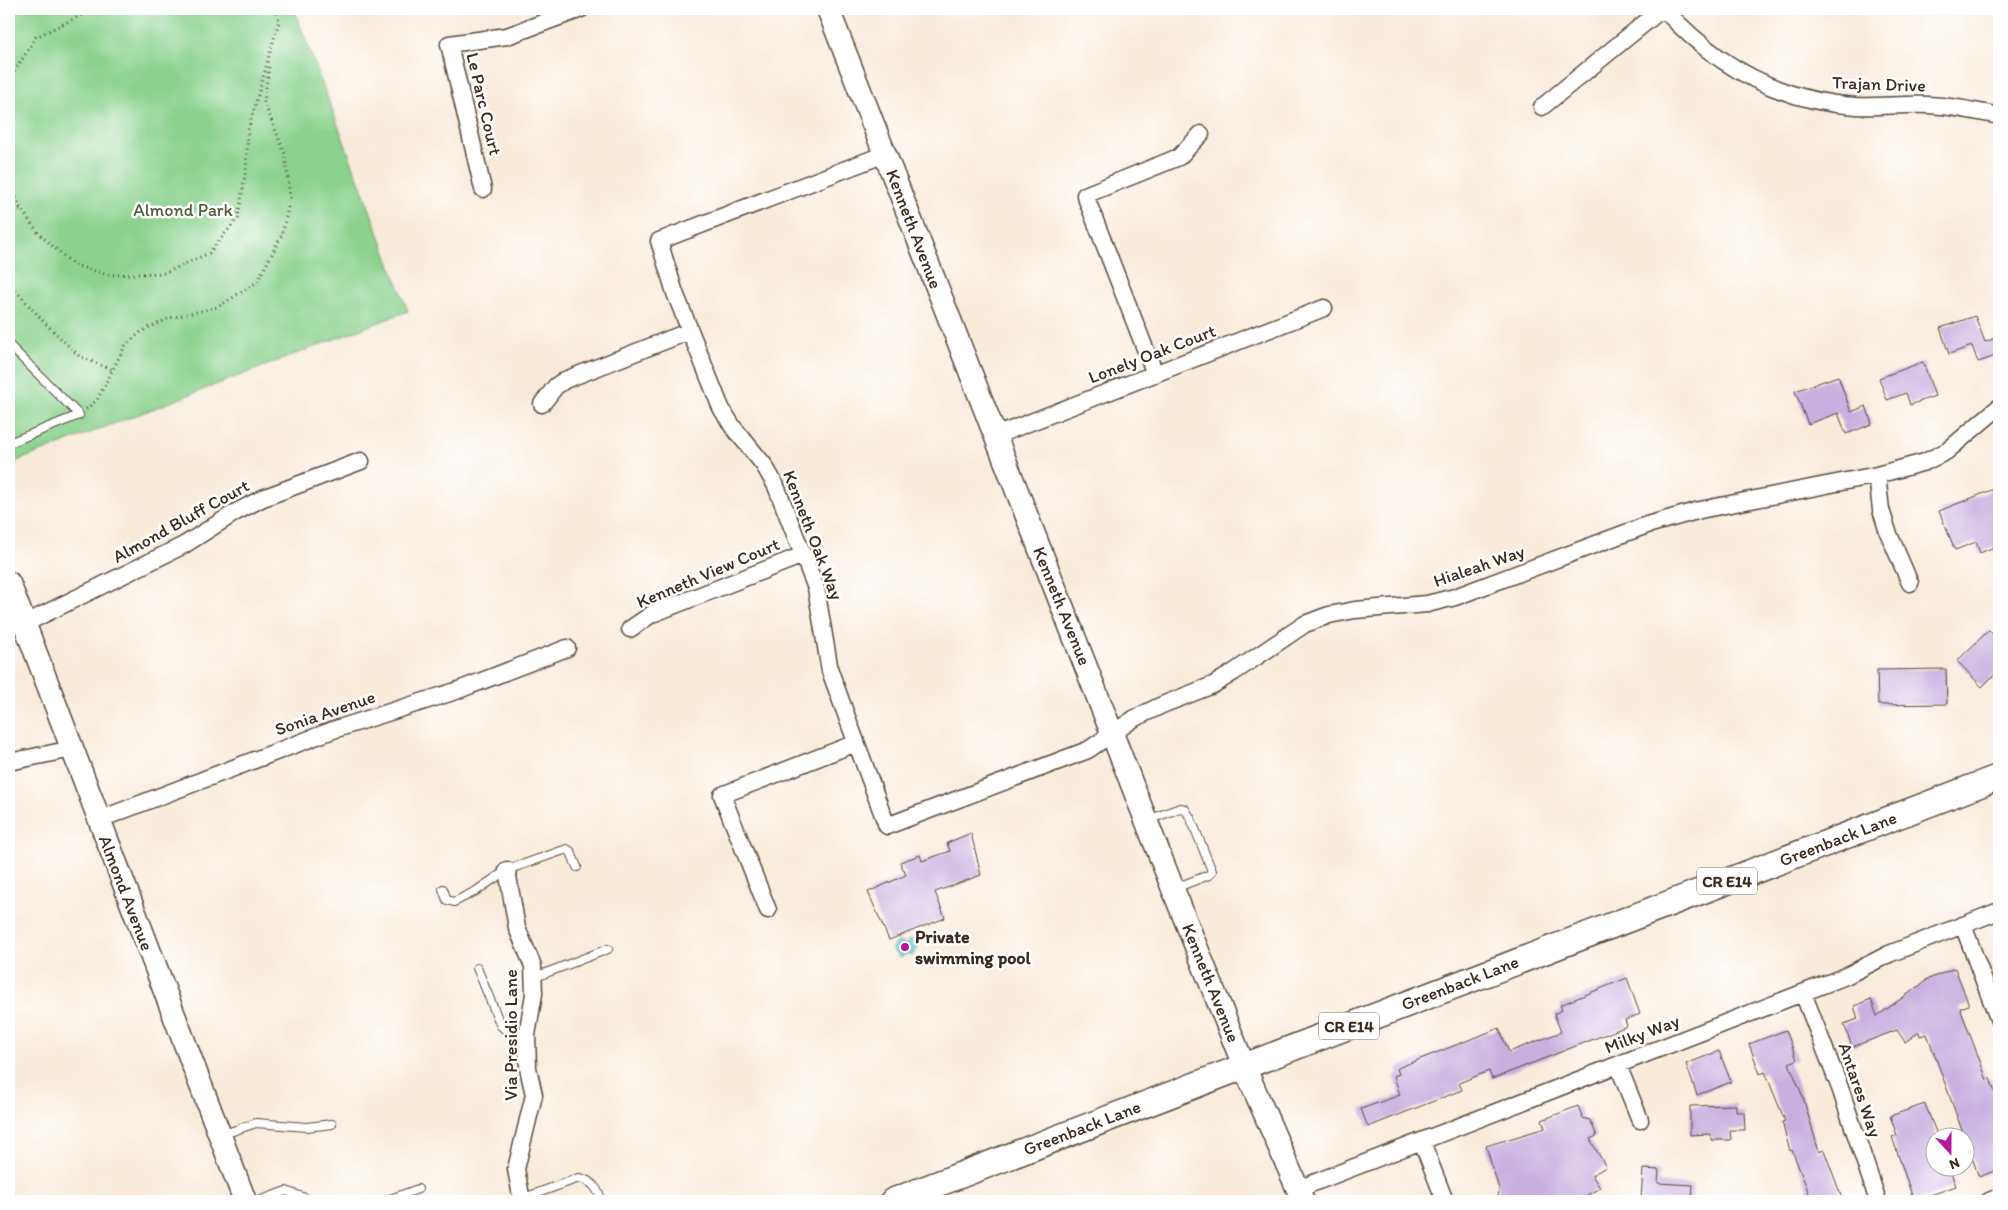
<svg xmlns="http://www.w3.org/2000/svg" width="2008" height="1210" font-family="Itim,sans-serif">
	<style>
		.green { fill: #8ad28d; stroke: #627e56 }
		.water { fill: #52becd; stroke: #467476 }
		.building { fill: #c7b0e0 }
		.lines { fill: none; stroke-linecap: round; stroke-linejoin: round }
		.lane-casing { stroke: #57473a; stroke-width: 10 }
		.street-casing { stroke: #57473a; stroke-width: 19 }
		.secondary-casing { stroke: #57473a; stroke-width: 25 }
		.primary-casing { stroke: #57473a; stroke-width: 28 }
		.path { stroke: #57473a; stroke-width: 3; stroke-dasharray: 1 4; stroke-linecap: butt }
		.lane { stroke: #fff; stroke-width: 8 }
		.street { stroke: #fff; stroke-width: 16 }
		.secondary { stroke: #fff; stroke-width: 22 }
		.primary { stroke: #fff; stroke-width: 25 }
		.poi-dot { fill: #b5179e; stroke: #fff; stroke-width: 2 }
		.labels { text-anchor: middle; stroke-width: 5; stroke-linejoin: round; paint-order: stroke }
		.shield { fill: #fff; stroke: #766a62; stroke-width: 1 }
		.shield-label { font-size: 16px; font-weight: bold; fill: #3b2a1e }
		.street-label { font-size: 18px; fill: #3b2a1e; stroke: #fff }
		.park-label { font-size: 18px; fill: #535c3f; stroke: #fff }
		.poi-label { font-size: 18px; font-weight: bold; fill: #3b2a1e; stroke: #fff; text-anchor: start }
	</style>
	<rect width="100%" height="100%" fill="#fff"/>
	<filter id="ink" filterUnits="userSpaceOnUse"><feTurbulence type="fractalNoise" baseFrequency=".02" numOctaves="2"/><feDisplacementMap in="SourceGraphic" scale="10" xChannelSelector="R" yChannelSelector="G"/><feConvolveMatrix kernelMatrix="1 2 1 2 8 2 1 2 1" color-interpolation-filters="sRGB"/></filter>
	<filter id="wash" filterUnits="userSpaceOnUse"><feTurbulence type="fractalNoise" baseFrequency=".0096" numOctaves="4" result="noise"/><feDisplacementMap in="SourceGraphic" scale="20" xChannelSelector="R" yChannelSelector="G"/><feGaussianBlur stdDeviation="1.12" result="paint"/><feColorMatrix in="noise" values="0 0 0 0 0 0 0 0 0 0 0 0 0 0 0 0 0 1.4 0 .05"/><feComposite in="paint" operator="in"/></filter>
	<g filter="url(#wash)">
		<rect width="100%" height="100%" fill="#f8ebda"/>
		<path class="green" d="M9,9H294L408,311L9,464Z"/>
		<path class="water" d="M909,939L915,941L919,946L912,956L907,954L900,958L891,949L897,941L906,944Z"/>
		<g id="blocks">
			<path class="building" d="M1975,316L1985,342L1996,338L1999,347V355L1978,362L1972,346L1949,354L1940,328Z
				M1923,362L1935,396L1910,405L1906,393L1887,400L1879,378Z
				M1838,376L1851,412L1866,406L1872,424L1846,434L1838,413L1808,424L1795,391Z
				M1999,487V545L1980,553L1976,542L1955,550L1939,511Z
				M1989,630L1999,641V670L1982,687L1957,661Z
				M1946,669L1947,704L1878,705L1877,670Z
				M971,833L981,875L935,892L945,918L889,940L868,892L906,875L900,862L920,855L922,861L950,851L947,843Z
				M1955,968L1969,1005L1960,1008L1987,1080L1990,1078L1999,1104V1169L1979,1177L1927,1034L1920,1036L1919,1032L1905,1042L1897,1030L1852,1047L1844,1024L1858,1019L1854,1006L1871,999L1877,1016L1926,981V980Z
				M1627,978L1640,1014L1625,1020L1627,1026L1492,1079L1489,1071L1459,1083L1462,1090L1368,1127L1361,1109L1400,1095L1394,1076L1399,1074L1397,1069L1400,1067L1499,1028L1509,1052L1561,1032L1554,1014L1562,1010L1560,1005Z
				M1786,1030L1797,1060L1789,1063L1803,1097L1819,1152L1824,1150L1843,1201H1812L1792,1150L1790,1151L1782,1122L1785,1121L1765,1072L1760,1074L1749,1044Z
				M1719,1051L1731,1082L1697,1095L1686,1064Z
				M1925,1104L1936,1132V1168H1949L1956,1186L1914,1201L1892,1137L1897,1135L1890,1116Z
				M1736,1105V1112H1744L1745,1130H1730L1731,1140H1711V1134L1690,1135V1106Z
				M1578,1106L1583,1118L1590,1120L1597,1136L1590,1139L1606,1167L1592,1175L1600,1188L1576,1201H1498L1499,1189L1486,1146L1545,1128L1542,1120Z
				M1643,1169L1659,1170L1658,1183L1693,1185L1692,1201H1641Z"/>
		</g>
	</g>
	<g filter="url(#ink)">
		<use href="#blocks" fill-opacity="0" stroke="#57473a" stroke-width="1"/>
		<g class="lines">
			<defs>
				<path id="lane" d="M9,345L79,415L9,443
					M1148,820L1180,808L1185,809L1191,819L1212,871L1209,875L1175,888
					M443,889L447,900L454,902L476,891L507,870L567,849L571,852L577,867
					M477,968L501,1026L507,1031L527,1035
					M533,978L608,949
					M221,1135L256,1123L307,1127L332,1124
					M521,1199L579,1178C593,1181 597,1188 602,1201
					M259,1201L286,1191L313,1201
					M385,1201L418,1189"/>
				<path id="street" d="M1664,9C1716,66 1778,101 1856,106C1880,107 1904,104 1928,105C1952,106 1976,111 1999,116
					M1542,107L1662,9
					M885,154L659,241L675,293L721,408L733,427L764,465L776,486L803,555L816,588L830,671L887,826L1088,750L1135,718L1162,705L1213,685L1234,672L1305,624L1329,615L1355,610L1427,604L1455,597L1647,525L1700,510L1877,475L1925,462L1947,451L1999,407
					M483,189L449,44L507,36L581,9
					M1155,374L1085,195L1179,157L1201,134
					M542,404L556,386L565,380L690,331
					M995,436L1324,308
					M1877,475L1881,510L1888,532L1910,583
					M24,624L184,545L236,512L263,498L361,461
					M630,629L652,614L803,555
					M9,762L72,749
					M98,820L333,730L456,691L567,648
					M507,870L517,928L533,966L534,994L527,1035L528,1068L534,1095L516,1169L522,1201
					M768,910L722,795L856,743
					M1963,925L1999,1021
					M1803,993L1840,1088L1878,1201
					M1618,1065L1640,1120
					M1422,1142L1443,1196
					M1298,1189L1846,976L1889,954L1999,911
					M1989,1201L1999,1197"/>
				<path id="secondary" d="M828,9L1173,889L1244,1066L1303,1201
					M9,583L245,1201"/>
				<path id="primary" d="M893,1201L1999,777"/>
			</defs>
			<use href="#lane" class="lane-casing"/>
			<use href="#street" class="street-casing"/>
			<use href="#secondary" class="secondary-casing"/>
			<use href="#primary" class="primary-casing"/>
			<path class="path" d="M9,80L36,37L94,9
				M9,175L14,193L9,199
				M14,193L21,209
				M9,210L21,209L39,234L74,265L109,275L165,273L209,253L238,218L246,170L248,130L279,21L276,9
				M9,283L42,320L79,356L113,370
				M86,409L97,400L125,346L142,331L170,318L218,307L257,282L282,235L290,198L285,154L264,102L269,66"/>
			<use href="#lane" class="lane"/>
			<use href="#street" class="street"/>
			<use href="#secondary" class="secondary"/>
			<use href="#primary" class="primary"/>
		</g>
	</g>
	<circle class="poi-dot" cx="905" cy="947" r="5"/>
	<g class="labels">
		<g class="shield">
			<rect x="1697" y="867.5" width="60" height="27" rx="4"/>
			<rect x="1319" y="1012.5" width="60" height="27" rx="4"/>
		</g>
		<g class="shield-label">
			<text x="1727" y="887">CR E14</text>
			<text x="1349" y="1032">CR E14</text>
		</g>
		<g class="street-label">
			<text transform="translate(1879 84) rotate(2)" y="6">Trajan Drive</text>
			<text transform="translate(484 104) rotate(77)" y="6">Le Parc Court</text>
			<text transform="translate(914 229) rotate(69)" y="6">Kenneth Avenue</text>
			<text transform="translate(1152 354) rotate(-21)" y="6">Lonely Oak Court</text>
			<text transform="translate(181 521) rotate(-29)" y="6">Almond Bluff Court</text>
			<text transform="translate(813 535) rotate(69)" y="6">Kenneth Oak Way</text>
			<text transform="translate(1479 566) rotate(-19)" y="6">Hialeah Way</text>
			<text transform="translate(708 573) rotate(-23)" y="6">Kenneth View Court</text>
			<text transform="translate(1062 606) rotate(68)" y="6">Kenneth Avenue</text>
			<text transform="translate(325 713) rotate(-19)" y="6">Sonia Avenue</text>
			<text transform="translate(1838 839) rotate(-21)" y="6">Greenback Lane</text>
			<text transform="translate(126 893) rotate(69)" y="6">Almond Avenue</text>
			<text transform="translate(1211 983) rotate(68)" y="6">Kenneth Avenue</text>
			<text transform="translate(1460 983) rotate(-21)" y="6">Greenback Lane</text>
			<text transform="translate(1642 1034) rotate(-21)" y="6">Milky Way</text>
			<text transform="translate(511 1035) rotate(-90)" y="6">Via Presidio Lane</text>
			<text transform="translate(1860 1090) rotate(71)" y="6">Antares Way</text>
			<text transform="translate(1082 1128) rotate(-21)" y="6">Greenback Lane</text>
		</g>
		<g class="park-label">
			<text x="183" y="216">Almond Park</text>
		</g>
		<g class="poi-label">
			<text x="915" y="943">Private<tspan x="915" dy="21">swimming pool</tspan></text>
		</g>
	</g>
	<rect width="2008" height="1210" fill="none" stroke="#fff" stroke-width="30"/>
	<g transform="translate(1950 1152) rotate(159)"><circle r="24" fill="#ffffff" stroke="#b1aaa5"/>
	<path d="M0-4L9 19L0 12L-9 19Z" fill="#b5179e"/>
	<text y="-8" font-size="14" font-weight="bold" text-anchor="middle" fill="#3b2a1e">N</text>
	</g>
</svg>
